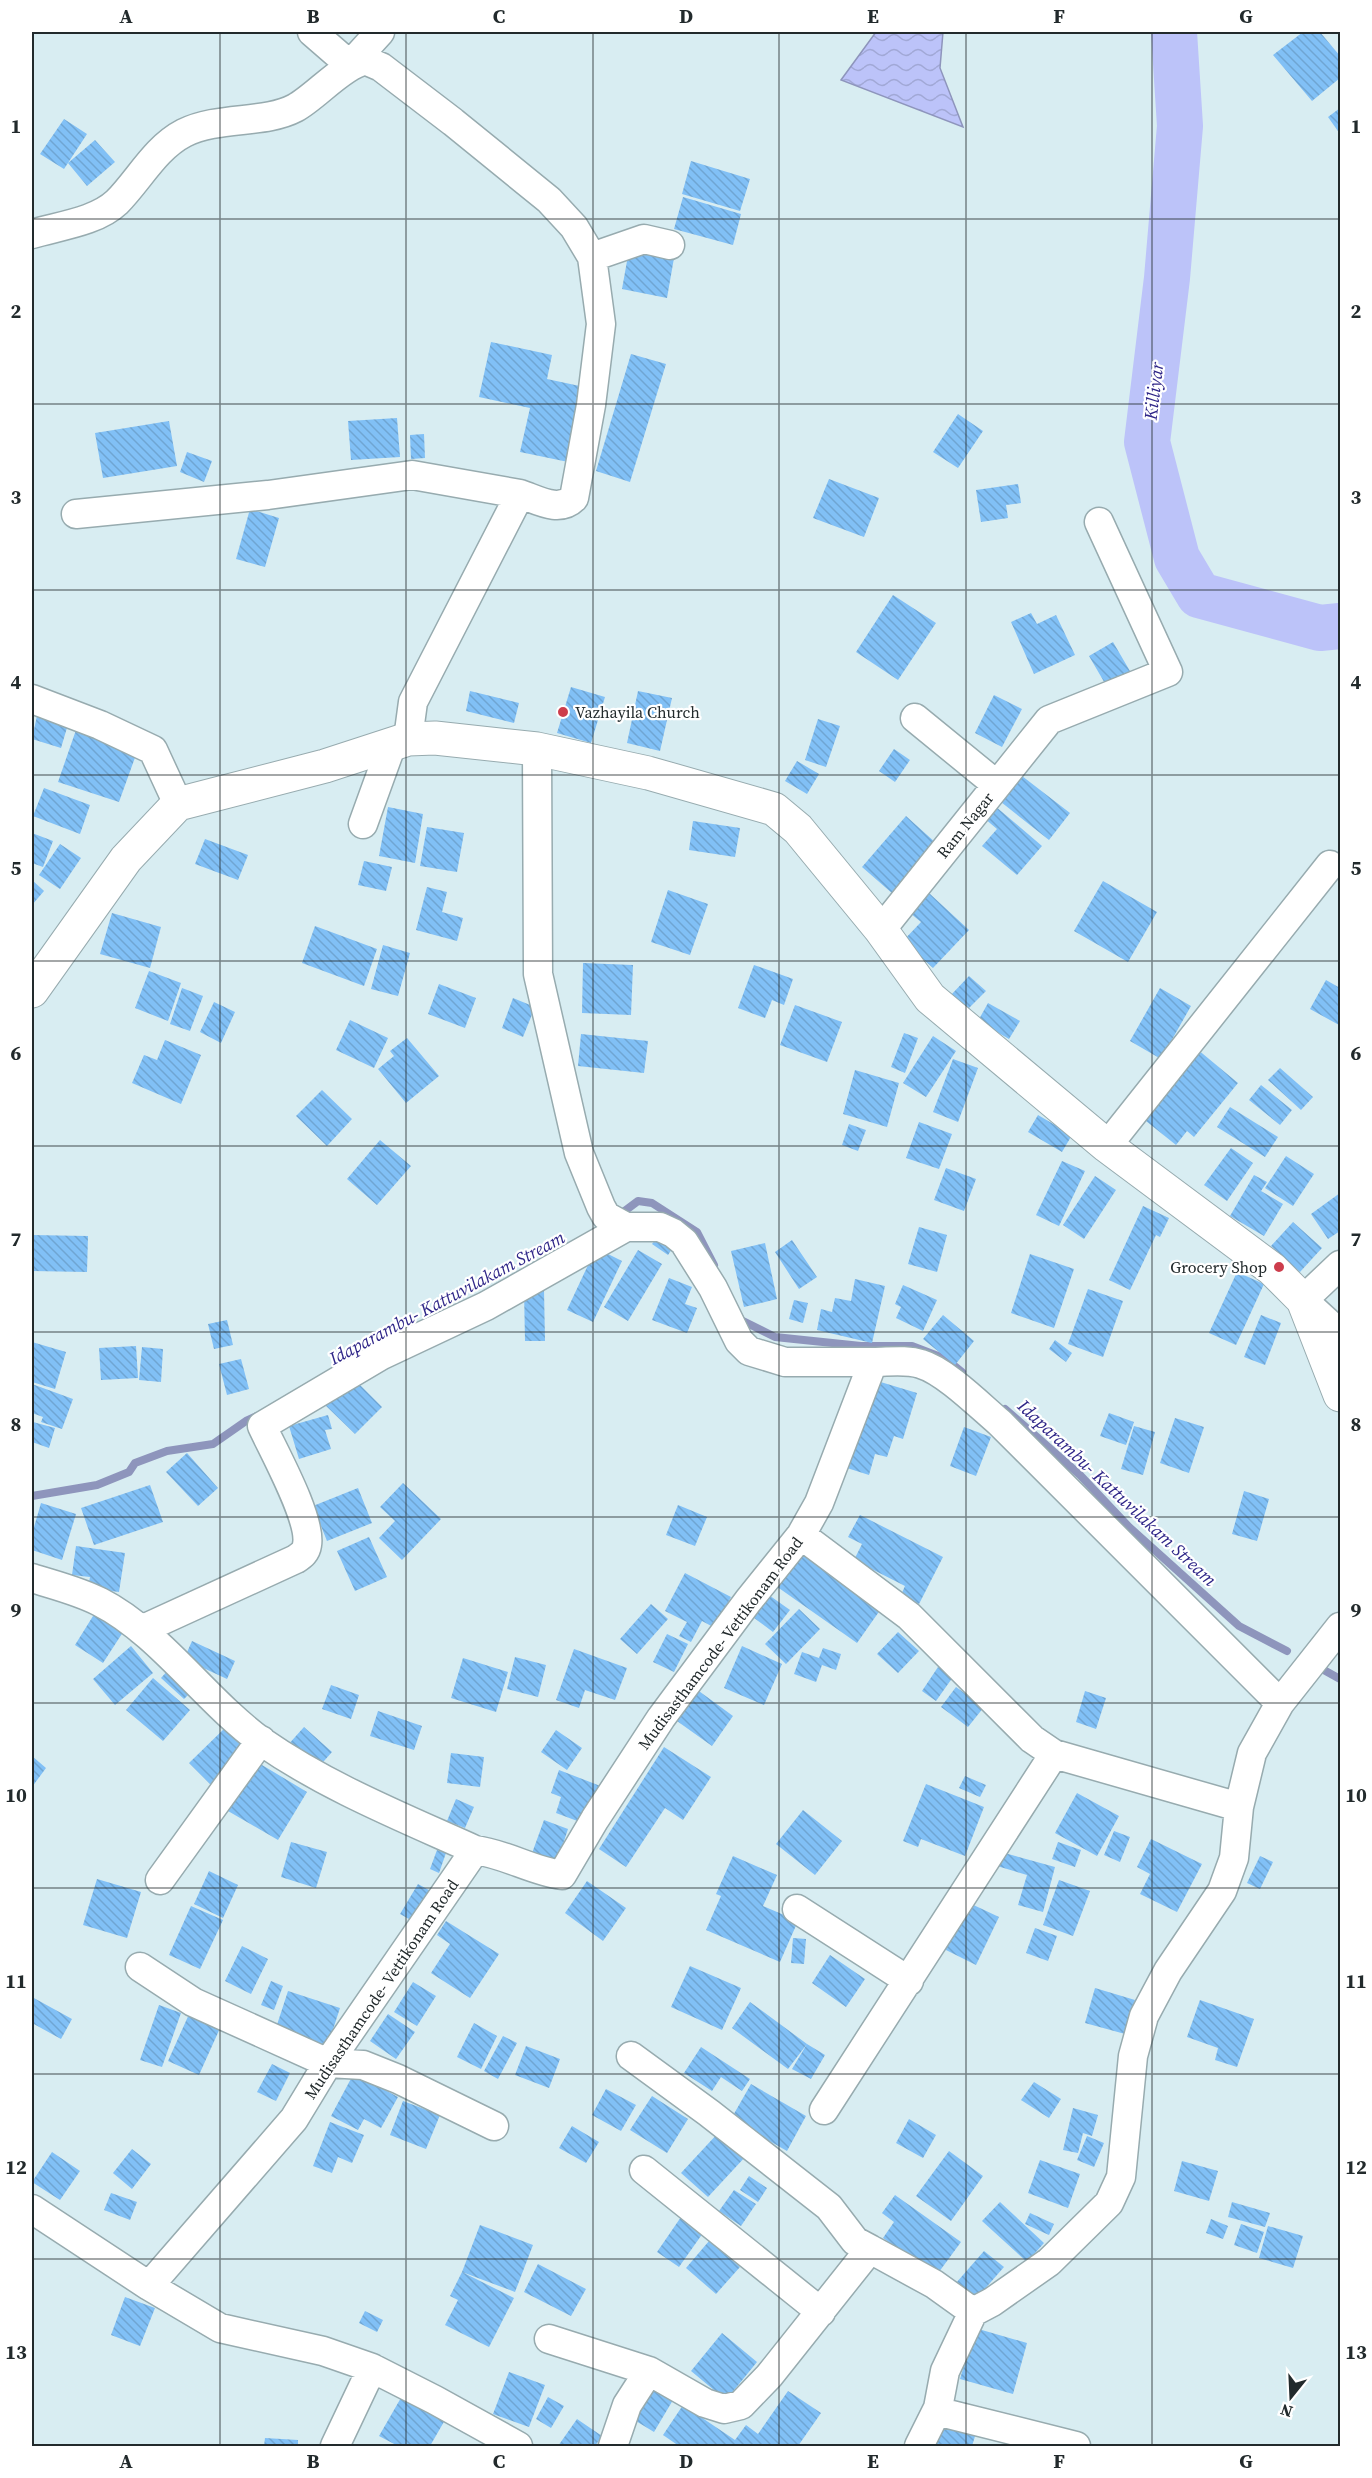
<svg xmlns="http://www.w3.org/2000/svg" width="1372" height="2478" font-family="'Source Serif 4',serif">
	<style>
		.water { fill: url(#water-waves); stroke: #8e95bc; stroke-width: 1.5 }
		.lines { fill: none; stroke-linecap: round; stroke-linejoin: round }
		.stream { stroke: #8e95bc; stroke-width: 8 }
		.river { stroke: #bcc3f9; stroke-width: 46 }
		.building { fill: url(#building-back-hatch) }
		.minor-casing { stroke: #97abaf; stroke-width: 31 }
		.tertiary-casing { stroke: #97abaf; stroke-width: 35 }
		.minor { stroke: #fff; stroke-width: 28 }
		.tertiary { stroke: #fff; stroke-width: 33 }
		.grid { fill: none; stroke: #222a2c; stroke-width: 1.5; stroke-opacity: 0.55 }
		.poi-dot { fill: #cd3d4c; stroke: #fff; stroke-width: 2 }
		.labels { text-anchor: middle; stroke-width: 4.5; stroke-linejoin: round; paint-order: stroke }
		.poi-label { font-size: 16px; fill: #222a2c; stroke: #fff; text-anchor: start }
		.street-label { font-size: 16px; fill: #222a2c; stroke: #fff }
		.water-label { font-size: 18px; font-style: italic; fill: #2f2688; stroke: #fff }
		.neatline { fill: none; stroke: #222a2c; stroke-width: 2 }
		.grid-label { font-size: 20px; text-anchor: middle; font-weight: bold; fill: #222a2c }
	</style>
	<defs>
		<pattern id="water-waves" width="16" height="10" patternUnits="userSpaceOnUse" patternTransform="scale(1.5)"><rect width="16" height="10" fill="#bcc3f9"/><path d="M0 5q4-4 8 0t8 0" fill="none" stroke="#a1a8d6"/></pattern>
		<pattern id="building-back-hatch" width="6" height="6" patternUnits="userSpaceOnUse" patternTransform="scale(1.5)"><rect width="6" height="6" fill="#81c0f6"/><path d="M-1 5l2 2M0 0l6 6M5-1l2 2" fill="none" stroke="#6fa5d3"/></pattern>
	</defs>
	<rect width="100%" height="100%" fill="#d8edf2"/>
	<path class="water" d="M876,32H943L940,68L963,127L841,80Z"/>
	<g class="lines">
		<path class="stream" d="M618,1216L638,1201L652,1203L697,1232L714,1265
			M739,1316L741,1320L775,1337L861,1346H912L946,1359L962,1372
			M1005,1409L1080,1475L1129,1527L1239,1626L1287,1651
			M32,1496L97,1485L129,1472L135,1463L167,1451L213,1444L246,1421L257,1416
			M1322,1669L1340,1679"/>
		<path class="river" d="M1174,32L1180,126L1167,278L1147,442L1177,558L1199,595L1320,628L1340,626"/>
	</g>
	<path class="building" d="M1303,32H1320L1340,56V78L1312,101L1273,55Z
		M1340,108V134L1328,117Z
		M64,119L87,134L64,169L40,154Z
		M95,140L115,162L87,186L68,163Z
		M691,161L750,179L740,211L682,194Z
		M683,197L741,214L733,245L674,229Z
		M629,250L674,258L667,298L622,289Z
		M491,342L552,355L547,379L589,388L573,463L520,452L530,408L479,397Z
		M631,354L666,364L630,482L596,471Z
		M958,414L983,431L958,468L933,452Z
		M397,418L400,457L351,460L348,421Z
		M169,421L177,466L103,478L95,433Z
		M424,434L425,458L411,459L410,435Z
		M187,452L212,461L204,482L180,472Z
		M829,479L879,498L864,537L813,518Z
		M1018,484L1021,503L1006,505L1008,518L981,522L976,490Z
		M250,509L279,518L265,567L236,559Z
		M893,595L936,623L898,680L856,652Z
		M1031,613L1037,624L1056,615L1075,655L1034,674L1011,622Z
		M1113,642L1134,678L1110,692L1089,656Z
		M571,687L605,697L591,743L557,733Z
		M470,691L519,703L514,723L466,711Z
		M638,691L672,698L660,751L627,743Z
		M994,695L1022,709L1002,747L975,733Z
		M38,711L69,721L61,748L32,739Z
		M818,719L840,726L826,767L805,760Z
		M76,730L137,752L119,802L58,782Z
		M894,749L910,760L895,782L879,771Z
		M797,761L819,774L807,794L785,781Z
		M1022,776L1070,813L1049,840L1001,802Z
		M44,788L90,805L80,834L33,816Z
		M995,806L1042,846L1017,875L982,846L997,829L984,818Z
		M388,807L423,814L415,863L379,856Z
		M906,816L937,844L893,894L862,867Z
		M693,821L740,828L735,857L689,850Z
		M427,827L464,833L457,872L420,866Z
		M32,833L53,841L43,867L32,863Z
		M205,839L248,855L238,880L195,864Z
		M60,844L81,858L60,889L39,875Z
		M364,861L392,867L386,891L358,885Z
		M32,880L44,891L32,905Z
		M1103,881L1157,912L1128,962L1074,931Z
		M427,887L447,892L442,912L463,918L457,941L416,930Z
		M668,890L708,904L690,955L651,942Z
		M929,893L969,930L933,968L903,941L921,922L910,913Z
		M112,913L161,927L150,968L100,954Z
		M315,926L377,949L364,986L302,963Z
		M383,945L410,953L398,996L371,989Z
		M583,963L633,965L631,1015L582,1013Z
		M754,965L793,979L784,1005L772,1000L765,1018L738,1008Z
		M149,971L181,983L168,1021L135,1008Z
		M969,976L986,991L967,1010L951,995Z
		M1326,980L1340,988L1339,1025L1310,1009Z
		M439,984L476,998L465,1028L428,1014Z
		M182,988L203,996L190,1031L170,1024Z
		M1160,988L1191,1006L1161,1059L1130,1041Z
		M513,998L535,1007L523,1037L502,1028Z
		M214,1002L235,1012L221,1043L200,1032Z
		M988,1003L1020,1021L1009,1039L978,1021Z
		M795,1005L842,1022L827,1062L780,1045Z
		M350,1020L388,1038L374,1068L336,1050Z
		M904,1033L918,1038L905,1073L891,1067Z
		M581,1034L648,1041L644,1073L578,1066Z
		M933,1036L956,1051L926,1097L903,1083Z
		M407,1038L439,1076L406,1103L378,1069L394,1056L390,1051Z
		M165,1040L201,1055L181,1104L132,1083L144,1055L157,1060Z
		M1197,1049L1238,1083L1194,1137L1187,1131L1176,1145L1141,1117Z
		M953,1059L978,1068L958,1122L933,1112Z
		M1280,1068L1313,1097L1301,1110L1268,1080Z
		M855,1070L899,1083L887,1127L843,1114Z
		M1261,1085L1292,1110L1280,1125L1249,1100Z
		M322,1090L352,1119L327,1146L296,1116Z
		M1230,1107L1278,1137L1265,1157L1217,1127Z
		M1038,1115L1072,1135L1062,1152L1028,1132Z
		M919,1122L952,1134L939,1169L906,1158Z
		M849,1124L866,1130L858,1151L842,1145Z
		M380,1140L411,1166L377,1205L347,1179Z
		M1231,1148L1253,1163L1227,1201L1204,1185Z
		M1286,1156L1314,1174L1293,1206L1265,1188Z
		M1062,1161L1085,1171L1059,1226L1036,1215Z
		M946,1168L976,1179L964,1211L934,1200Z
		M1254,1175L1267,1182L1261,1191L1283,1204L1264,1236L1230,1216Z
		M1095,1176L1116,1190L1084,1239L1063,1225Z
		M1340,1193V1231L1328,1239L1311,1214Z
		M1143,1206L1169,1218L1160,1237L1156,1235L1130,1290L1109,1280Z
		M1293,1222L1322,1248L1300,1272L1271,1246Z
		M919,1227L947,1235L937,1272L908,1264Z
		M661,1232L676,1243L668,1255L652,1244Z
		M32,1235L88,1236L87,1272L32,1271Z
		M792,1240L817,1277L799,1289L775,1252Z
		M765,1243L777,1299L744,1307L731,1251Z
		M596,1248L622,1261L593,1322L567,1310Z
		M638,1250L662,1264L628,1321L604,1307Z
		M1030,1254L1074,1269L1054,1328L1011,1313Z
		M1237,1272L1264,1284L1236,1345L1209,1333Z
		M669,1278L692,1287L685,1304L697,1308L687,1333L652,1320Z
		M855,1279L885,1286L872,1343L817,1330L821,1309L832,1312L835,1298L851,1301Z
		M903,1285L937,1300L923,1331L896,1318L901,1307L895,1304Z
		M1088,1289L1123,1301L1103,1357L1068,1344Z
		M524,1290H544L545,1341H525Z
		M794,1300L808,1303L803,1323L789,1319Z
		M943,1315L974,1341L955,1365L923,1339Z
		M1261,1315L1281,1323L1265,1365L1244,1357Z
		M227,1320L233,1345L214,1349L208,1324Z
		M1055,1340L1072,1353L1066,1362L1049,1349Z
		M32,1342L66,1352L55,1389L32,1382Z
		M136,1346L138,1378L101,1380L99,1348Z
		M142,1347L163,1349L161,1382L139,1380Z
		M241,1359L249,1389L227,1395L219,1364Z
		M351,1376L382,1407L355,1434L323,1403Z
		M874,1380L917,1393L903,1439L894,1436L887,1457L875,1454L869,1475L847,1468Z
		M32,1384L73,1399L62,1429L41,1422L43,1417L32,1413Z
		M1109,1413L1134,1422L1126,1445L1100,1436Z
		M328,1415L332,1429L325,1430L331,1449L299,1459L289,1426Z
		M1175,1418L1204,1427L1189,1473L1160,1463Z
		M33,1422L55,1428L49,1448L32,1442Z
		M1134,1426L1155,1432L1143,1475L1121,1469Z
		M964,1427L991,1437L976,1476L950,1466Z
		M187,1453L218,1488L198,1506L166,1472Z
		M403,1483L441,1519L402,1560L379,1538L395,1521L380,1507Z
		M150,1485L163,1522L94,1545L81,1508Z
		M358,1488L372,1523L327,1541L313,1506Z
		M1244,1491L1269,1499L1257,1541L1232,1534Z
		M41,1503L76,1514L62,1560L32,1550V1534Z
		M678,1505L707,1517L695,1546L666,1535Z
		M860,1515L943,1557L919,1604L901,1595L905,1586L854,1560L862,1544L848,1537Z
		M369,1537L387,1577L355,1591L337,1551Z
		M76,1546L125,1553L119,1592L88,1588L90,1577L72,1575Z
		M803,1549L883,1606L857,1643L776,1586Z
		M685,1573L731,1597L715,1628L702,1621L691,1642L679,1636L687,1622L665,1611Z
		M766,1593L790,1610L773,1632L750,1615Z
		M651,1604L668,1619L637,1654L620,1639Z
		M98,1608L127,1626L103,1663L75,1645Z
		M799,1609L820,1629L786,1664L765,1644Z
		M898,1632L919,1651L898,1673L877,1654Z
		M667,1634L688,1644L674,1672L653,1662Z
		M192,1641L235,1661L227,1679L184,1659Z
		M131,1646L153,1673L115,1705L93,1679Z
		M742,1646L782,1664L764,1705L724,1688Z
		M823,1648L841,1654L836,1670L822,1665L816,1682L794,1674L802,1652L819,1658Z
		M574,1649L627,1668L615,1700L585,1690L579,1708L556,1700Z
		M515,1657L546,1665L538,1697L507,1689Z
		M463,1658L508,1672L496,1712L451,1698Z
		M938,1667L953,1677L936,1701L922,1691Z
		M170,1668L193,1690L184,1699L161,1678Z
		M153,1678L190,1710L163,1741L126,1710Z
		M331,1685L359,1695L351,1719L322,1709Z
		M692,1686L733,1716L712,1746L670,1716Z
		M956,1687L984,1707L968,1727L941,1707Z
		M1085,1691L1106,1698L1096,1729L1076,1722Z
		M378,1711L422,1726L414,1750L370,1736Z
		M228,1725L249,1747L211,1785L189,1763Z
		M304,1727L332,1752L316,1770L287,1746Z
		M556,1730L582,1748L567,1770L541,1752Z
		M664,1747L711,1777L683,1820L665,1808L626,1867L599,1849Z
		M451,1753L484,1757L480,1787L447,1783Z
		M32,1756L46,1768L32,1787Z
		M257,1762L307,1792L278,1840L228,1811Z
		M559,1770L603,1787L588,1825L556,1813L561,1797L551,1793Z
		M965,1776L986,1785L980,1797L959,1788Z
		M926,1784L984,1807L965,1856L921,1839L918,1847L903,1841Z
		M1077,1793L1119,1816L1097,1856L1055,1833Z
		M456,1799L474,1807L465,1828L447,1821Z
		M803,1810L842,1841L815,1875L776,1844Z
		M544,1820L568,1829L556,1865L531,1856Z
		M1114,1831L1130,1837L1120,1862L1104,1855Z
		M1151,1839L1202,1864L1177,1912L1140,1894L1150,1874L1137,1867Z
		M291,1842L327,1852L316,1888L281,1877Z
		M1058,1842L1081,1850L1075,1867L1052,1859Z
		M437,1850L446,1853L439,1873L430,1869Z
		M1001,1852L1055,1867L1043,1912L1018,1905L1027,1875L997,1866Z
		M733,1856L777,1875L763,1906L798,1921L780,1962L706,1930L721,1896L716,1894Z
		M1260,1856L1273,1862L1260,1889L1247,1883Z
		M209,1871L238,1885L223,1918L194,1904Z
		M97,1879L141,1892L127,1938L83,1925Z
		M1059,1880L1090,1891L1073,1936L1043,1925Z
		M587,1881L626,1908L603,1941L565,1913Z
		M418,1884L436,1894L418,1924L400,1914Z
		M965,1901L999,1917L976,1965L942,1948Z
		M191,1906L223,1920L200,1969L169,1955Z
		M446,1921L499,1954L470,1998L431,1973L450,1944L437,1935Z
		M1035,1928L1057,1936L1048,1961L1026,1953Z
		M793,1938L806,1939L804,1964L791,1963Z
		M242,1946L268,1959L251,1994L225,1981Z
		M830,1955L865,1979L846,2007L812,1983Z
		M690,1966L741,1988L722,2030L671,2007Z
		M271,1981L283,1986L274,2010L261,2005Z
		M413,1982L436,1996L417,2026L394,2012Z
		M1095,1988L1135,2000L1125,2034L1085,2023Z
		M288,1991L340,2008L326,2051L274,2034Z
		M32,1997L72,2019L61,2039L32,2023Z
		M1200,2000L1254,2019L1237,2067L1215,2060L1218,2048L1187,2037Z
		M750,2002L807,2044L788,2069L732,2028Z
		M159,2005L181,2013L162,2067L140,2060Z
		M190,2012L221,2026L199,2075L168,2061Z
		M388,2014L415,2032L396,2059L370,2041Z
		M474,2023L497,2036L481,2069L457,2057Z
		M503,2036L517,2043L498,2079L484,2071Z
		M807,2044L825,2055L811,2079L792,2069Z
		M526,2046L560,2059L549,2088L515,2075Z
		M701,2047L750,2079L742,2091L721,2077L712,2091L684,2073Z
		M272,2064L290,2073L276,2101L257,2092Z
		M354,2073L398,2097L381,2128L364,2119L358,2130L331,2116Z
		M1034,2082L1061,2099L1049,2118L1021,2100Z
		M751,2084L806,2116L787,2151L731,2119Z
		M606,2089L636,2105L621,2131L592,2115Z
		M652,2096L688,2119L667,2153L630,2130Z
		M403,2101L440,2115L426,2149L390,2135Z
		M1073,2108L1098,2115L1092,2136L1083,2133L1078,2153L1063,2150Z
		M909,2119L936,2135L923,2158L896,2143Z
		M330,2122L364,2135L352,2163L338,2157L332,2173L313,2166Z
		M572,2126L599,2142L586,2163L559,2148Z
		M719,2132L746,2156L708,2197L681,2173Z
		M1087,2136L1104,2143L1094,2167L1077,2160Z
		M132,2149L151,2164L132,2189L113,2173Z
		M949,2151L983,2176L951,2221L916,2196Z
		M52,2152L80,2171L60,2200L32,2182Z
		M1040,2160L1080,2174L1068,2208L1028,2193Z
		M1182,2161L1218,2171L1209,2201L1174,2191Z
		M749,2176L767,2188L758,2202L740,2190Z
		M734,2190L756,2204L741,2226L719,2211Z
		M111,2193L137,2202L130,2220L104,2210Z
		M895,2195L961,2242L936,2276L883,2238L894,2222L882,2213Z
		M1000,2202L1044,2243L1027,2262L982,2221Z
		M1232,2202L1270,2213L1265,2227L1228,2217Z
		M1030,2213L1054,2224L1049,2235L1025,2224Z
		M681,2217L703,2233L679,2267L657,2252Z
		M1211,2219L1228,2226L1223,2239L1206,2233Z
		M1241,2224L1264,2232L1257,2253L1234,2245Z
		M480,2225L533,2245L515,2292L462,2272Z
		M1268,2226L1303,2236L1293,2268L1259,2258Z
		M709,2241L740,2267L716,2294L686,2268Z
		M984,2251L1004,2267L976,2299L956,2283Z
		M538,2264L586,2289L571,2316L524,2292Z
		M462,2272L514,2298L489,2347L445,2325L458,2300L450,2296Z
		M125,2297L155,2308L140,2346L111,2335Z
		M365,2311L383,2320L377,2332L359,2323Z
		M975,2328L1027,2343L1013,2394L960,2379Z
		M722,2333L757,2362L726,2400L691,2371Z
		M509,2372L545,2385L529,2427L493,2414Z
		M649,2387L673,2400L654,2432L631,2418Z
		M788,2391L821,2413L798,2446H679L663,2435L683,2405L735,2440L746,2425L758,2434Z
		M402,2396L445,2420L430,2446H398L379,2436Z
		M548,2397L564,2406L551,2428L536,2419Z
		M577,2419L602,2436L595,2446H558Z
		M940,2423L976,2433L972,2446H933Z
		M265,2438L298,2440V2446H264Z"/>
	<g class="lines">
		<defs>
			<path id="minor" d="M312,32L350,65L380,32
				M32,234C58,226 96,222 117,202C139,180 155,148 184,133C218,116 265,124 295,108C316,97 346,61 367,61L381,67L453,122L549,200L574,227L592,257L601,324L591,405L574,498C559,513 538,500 520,494L413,702L408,739
				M592,257L644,239L670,245
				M76,514L268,495L412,475L520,494
				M32,699L100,725L153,750L178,804
				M915,718L997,785
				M537,749L538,974L579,1153L601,1207L606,1216L626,1227H660L673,1233L684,1242L713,1288L739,1341L749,1351L785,1362H873
				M363,824L392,744
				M881,930L1049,720L1168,672L1099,522
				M1107,1146L1330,865
				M1340,1265L1303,1300L1340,1334
				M801,1535L909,1616L1032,1739L1054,1754L1239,1807
				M32,1578C54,1585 79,1591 100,1602C159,1632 206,1701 261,1741C327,1787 402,1817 475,1850
				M141,1630L296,1559C302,1555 306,1552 307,1545C312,1520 274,1452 262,1426L382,1355L486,1306L626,1227
				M160,1880L261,1740
				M797,1909L909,1981
				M140,1967L193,2002L328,2063L363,2065L398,2079L494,2126
				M631,2056L709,2113L829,2207L855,2241L870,2249
				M824,2110L1054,1754
				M644,2170L821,2312
				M32,2209L149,2286L294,2119L328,2063L475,1850C506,1854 532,1871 562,1875L595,1819L661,1718L748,1601L801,1535L819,1503L873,1362C889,1362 906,1359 921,1364C945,1371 980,1406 1000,1423L1280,1703L1340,1627
				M149,2286L220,2328L323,2351L372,2368L335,2446
				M973,2312L945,2371L938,2408L944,2413L1076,2446
				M549,2339L649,2371L705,2403L724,2409L741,2405L769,2376L870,2249L934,2284L973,2312L992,2302L1049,2262L1109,2203L1121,2177L1133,2056L1144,2016L1168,1971L1222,1891L1234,1858L1239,1807L1252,1753L1280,1703
				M372,2368L435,2400L518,2446
				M613,2446L627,2405L649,2371
				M919,2446L938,2408"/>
			<path id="tertiary" d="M32,991L126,859L178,804L325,766L408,739L435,738L537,749L648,773L774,809L798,829L881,930L930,998L1107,1146L1272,1269L1303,1300L1340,1395"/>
		</defs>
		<use href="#minor" class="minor-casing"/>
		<use href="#tertiary" class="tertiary-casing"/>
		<use href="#minor" class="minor"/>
		<use href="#tertiary" class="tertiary"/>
	</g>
	<path class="grid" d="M220,32V2446M406,32V2446M593,32V2446M779,32V2446M966,32V2446M1152,32V2446M32,219H1340M32,404H1340M32,590H1340M32,775H1340M32,961H1340M32,1146H1340M32,1332H1340M32,1517H1340M32,1703H1340M32,1888H1340M32,2074H1340M32,2259H1340"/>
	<g class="poi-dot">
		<circle cx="563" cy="712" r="6"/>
		<circle cx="1279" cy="1267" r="6"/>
	</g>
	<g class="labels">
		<g class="poi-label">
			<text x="575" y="718">Vazhayila Church</text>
			<text x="1267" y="1273" text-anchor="end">Grocery Shop</text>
		</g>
		<g class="street-label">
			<text transform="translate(965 825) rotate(-51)" y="6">Ram Nagar</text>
			<text transform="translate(720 1643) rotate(-53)" y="6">Mudisasthamcode- Vettikonam Road</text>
			<text transform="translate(381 1989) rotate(-56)" y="6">Mudisasthamcode- Vettikonam Road</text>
		</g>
		<g class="water-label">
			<text transform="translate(1154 391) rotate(-83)" y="6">Killiyar</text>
			<text transform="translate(447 1298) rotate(-28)" y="6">Idaparambu- Kattuvilakam Stream</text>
			<text transform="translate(1117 1493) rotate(43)" y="6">Idaparambu- Kattuvilakam Stream</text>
		</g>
	</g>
	<rect width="1372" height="2478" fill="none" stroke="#ffffff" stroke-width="66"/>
	<g transform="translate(1291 2397) rotate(198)" stroke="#ffffff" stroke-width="4.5" paint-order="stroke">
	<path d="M0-4.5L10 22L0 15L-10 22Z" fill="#222a2c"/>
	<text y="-9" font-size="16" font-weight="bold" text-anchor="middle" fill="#222a2c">N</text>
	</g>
	<rect x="33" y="33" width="1306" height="2412" class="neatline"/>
	<g class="grid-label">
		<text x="126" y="23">A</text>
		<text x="313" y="23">B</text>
		<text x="499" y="23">C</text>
		<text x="686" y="23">D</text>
		<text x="873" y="23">E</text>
		<text x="1059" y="23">F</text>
		<text x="1246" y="23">G</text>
		<text x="16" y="133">1</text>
		<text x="1356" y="133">1</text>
		<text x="16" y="318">2</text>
		<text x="1356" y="318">2</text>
		<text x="16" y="504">3</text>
		<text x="1356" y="504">3</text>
		<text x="16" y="689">4</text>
		<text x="1356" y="689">4</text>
		<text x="16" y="875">5</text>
		<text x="1356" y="875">5</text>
		<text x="16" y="1060">6</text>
		<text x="1356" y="1060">6</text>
		<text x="16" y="1246">7</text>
		<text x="1356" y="1246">7</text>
		<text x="16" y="1431">8</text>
		<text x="1356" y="1431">8</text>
		<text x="16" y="1617">9</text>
		<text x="1356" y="1617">9</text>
		<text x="16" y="1802">10</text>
		<text x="1356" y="1802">10</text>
		<text x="16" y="1988">11</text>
		<text x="1356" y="1988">11</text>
		<text x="16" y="2174">12</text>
		<text x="1356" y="2174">12</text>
		<text x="16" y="2359">13</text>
		<text x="1356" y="2359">13</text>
		<text x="126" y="2468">A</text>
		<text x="313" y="2468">B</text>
		<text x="499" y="2468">C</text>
		<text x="686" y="2468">D</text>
		<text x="873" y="2468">E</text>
		<text x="1059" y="2468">F</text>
		<text x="1246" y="2468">G</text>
	</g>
</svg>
